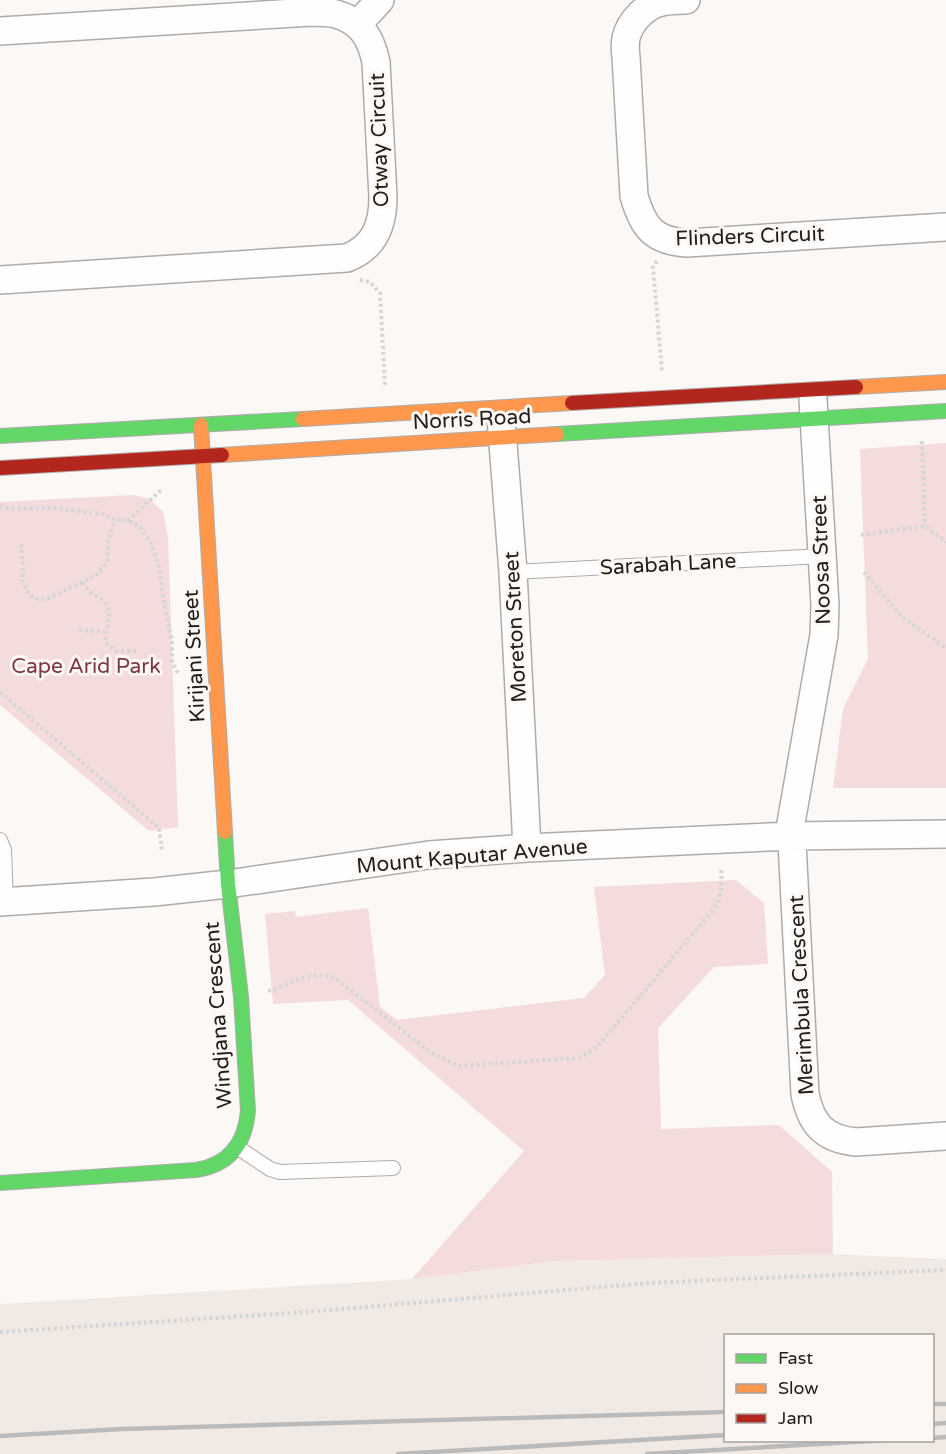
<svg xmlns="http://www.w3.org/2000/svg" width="946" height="1454" font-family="'Varela Round',sans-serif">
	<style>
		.built { fill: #f1eae4; fill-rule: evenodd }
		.green { fill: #f4dbdc }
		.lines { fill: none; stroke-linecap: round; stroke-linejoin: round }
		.lane-casing { stroke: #aeacaa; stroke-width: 16 }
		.street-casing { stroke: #aeacaa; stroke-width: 30 }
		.fast-casing { stroke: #aeacaa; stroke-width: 16 }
		.slow-casing { stroke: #aeacaa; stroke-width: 16 }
		.jam-casing { stroke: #aeacaa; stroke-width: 16 }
		.path { stroke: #d6d6d6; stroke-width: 4; stroke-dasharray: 3 3; stroke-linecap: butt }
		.lane { stroke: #fefefe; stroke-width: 14 }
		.street { stroke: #fefefe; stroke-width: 27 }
		.fast { stroke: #63d668; stroke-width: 14 }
		.slow { stroke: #ff974d; stroke-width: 14 }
		.jam { stroke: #b3261e; stroke-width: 14 }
		.rail { stroke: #bbbaba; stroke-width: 4.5 }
		.labels { text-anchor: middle; stroke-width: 6; stroke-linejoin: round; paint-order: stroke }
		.street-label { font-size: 21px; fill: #22201f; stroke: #fdf8f3 }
		.park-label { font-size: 21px; fill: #7b3842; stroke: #fdf8f3 }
	</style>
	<rect width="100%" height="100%" fill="#fbf8f5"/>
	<path class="built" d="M833,1254L946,1259V1454H0V1304L412,1279L556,1261ZM726,1336H932V1440H726Z"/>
	<path class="green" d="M946,443V788H833L843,709L868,659L860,449Z
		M134,495L150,499L163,512L168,537L178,827L149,831L0,705V502Z
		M736,880L764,903L768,964L714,967L658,1028L661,1129L779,1125L832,1172L833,1254L556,1261L412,1279L524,1151L348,1000L273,1004L265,914L295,911L296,917L368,908L380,1007L397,1020L584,998L605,975L594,887Z"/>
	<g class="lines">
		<defs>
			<path id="lane" d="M513,572L823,556
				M0,840L4,850L6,902
				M237,1147L270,1169L280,1172L393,1168"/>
			<path id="street" d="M686,0C678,0 670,0 662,2C646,5 630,21 626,38C625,44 625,50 626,57L634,196C643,227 653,241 687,243L946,227
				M357,25L380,0
				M0,31L312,12C320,12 328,12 336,14C361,21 371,38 376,62L383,197C383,225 375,247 347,258L0,280
				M813,399L825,605L824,635L818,669L791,823L805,1094C811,1124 824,1139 856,1142L946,1136
				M501,418L513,572L527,848
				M0,902L154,892L228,884L429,855L527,848L792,836L946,834"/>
			<path id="fast" d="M557,434L946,411
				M0,436L303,419
				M0,1183L196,1170C229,1165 245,1144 248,1111L241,997L228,884L225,832"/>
			<path id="slow" d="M856,387L946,382
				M303,419L572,403
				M201,425L225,832
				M222,455L557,434"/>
			<path id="jam" d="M572,403L856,387
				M0,468L222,455"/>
		</defs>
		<use href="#lane" class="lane-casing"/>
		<use href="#street" class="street-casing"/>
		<use href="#fast" class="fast-casing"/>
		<use href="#slow" class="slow-casing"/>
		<use href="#jam" class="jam-casing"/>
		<path class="path" d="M657,261L653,267L662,372
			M360,280L370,282L380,293L385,386
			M922,441L925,526
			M0,506L6,508L21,509L53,508L102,514L115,520H127L140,527L151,543L160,570L163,597L172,642V662L179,675
			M128,521L162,489
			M861,535L925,526L946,542
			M21,544L23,568L22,579L27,591L35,599L45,600L96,575L107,562L108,542L115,520
			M864,572L901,616L946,648
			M82,583C85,586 88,590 92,593C103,602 111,602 109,619C107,629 105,632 106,643L116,651H139
			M79,630L105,632
			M0,692L159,828L162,851
			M268,991C294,984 306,970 335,978L431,1053L459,1066L579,1058L597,1047L714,909C722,893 722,886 721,868
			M0,1332L306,1312L649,1283L946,1270"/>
		<use href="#lane" class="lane"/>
		<use href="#street" class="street"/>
		<use href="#fast" class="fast"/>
		<use href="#slow" class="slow"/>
		<use href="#jam" class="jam"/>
		<path class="rail" d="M932,1404H946
			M932,1424L946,1423
			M0,1436L122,1429L726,1412
			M932,1438L946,1437
			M398,1454L726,1435
			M647,1454L889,1440"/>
	</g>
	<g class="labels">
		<g class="street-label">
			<text transform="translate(379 140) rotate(-92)" y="7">Otway Circuit</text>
			<text transform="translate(750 236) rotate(-2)" y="7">Flinders Circuit</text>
			<text transform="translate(472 419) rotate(-3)" y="7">Norris Road</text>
			<text transform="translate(821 560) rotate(-92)" y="7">Noosa Street</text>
			<text transform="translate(668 564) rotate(-3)" y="7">Sarabah Lane</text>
			<text transform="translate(515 627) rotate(-93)" y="7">Moreton Street</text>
			<text transform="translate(194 656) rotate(-93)" y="7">Kirijani Street</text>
			<text transform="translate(472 856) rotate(-5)" y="7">Mount Kaputar Avenue</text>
			<text transform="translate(801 995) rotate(-93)" y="7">Merimbula Crescent</text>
			<text transform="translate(218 1015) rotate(-94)" y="7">Windjana Crescent</text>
		</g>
		<g class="park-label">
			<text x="86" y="673">Cape Arid Park</text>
		</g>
	</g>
	<rect x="724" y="1334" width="210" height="108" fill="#fdf8f3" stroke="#a5a29e" stroke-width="1.5"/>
	<rect x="736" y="1354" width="30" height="9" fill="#63d668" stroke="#a5a29e" stroke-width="1.5"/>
	<text x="778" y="1364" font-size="18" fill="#22201f">Fast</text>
	<rect x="736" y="1384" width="30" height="9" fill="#ff974d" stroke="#a5a29e" stroke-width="1.5"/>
	<text x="778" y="1394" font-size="18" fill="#22201f">Slow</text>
	<rect x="736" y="1414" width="30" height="9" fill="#b3261e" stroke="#a5a29e" stroke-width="1.5"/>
	<text x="778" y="1424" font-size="18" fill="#22201f">Jam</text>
</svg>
